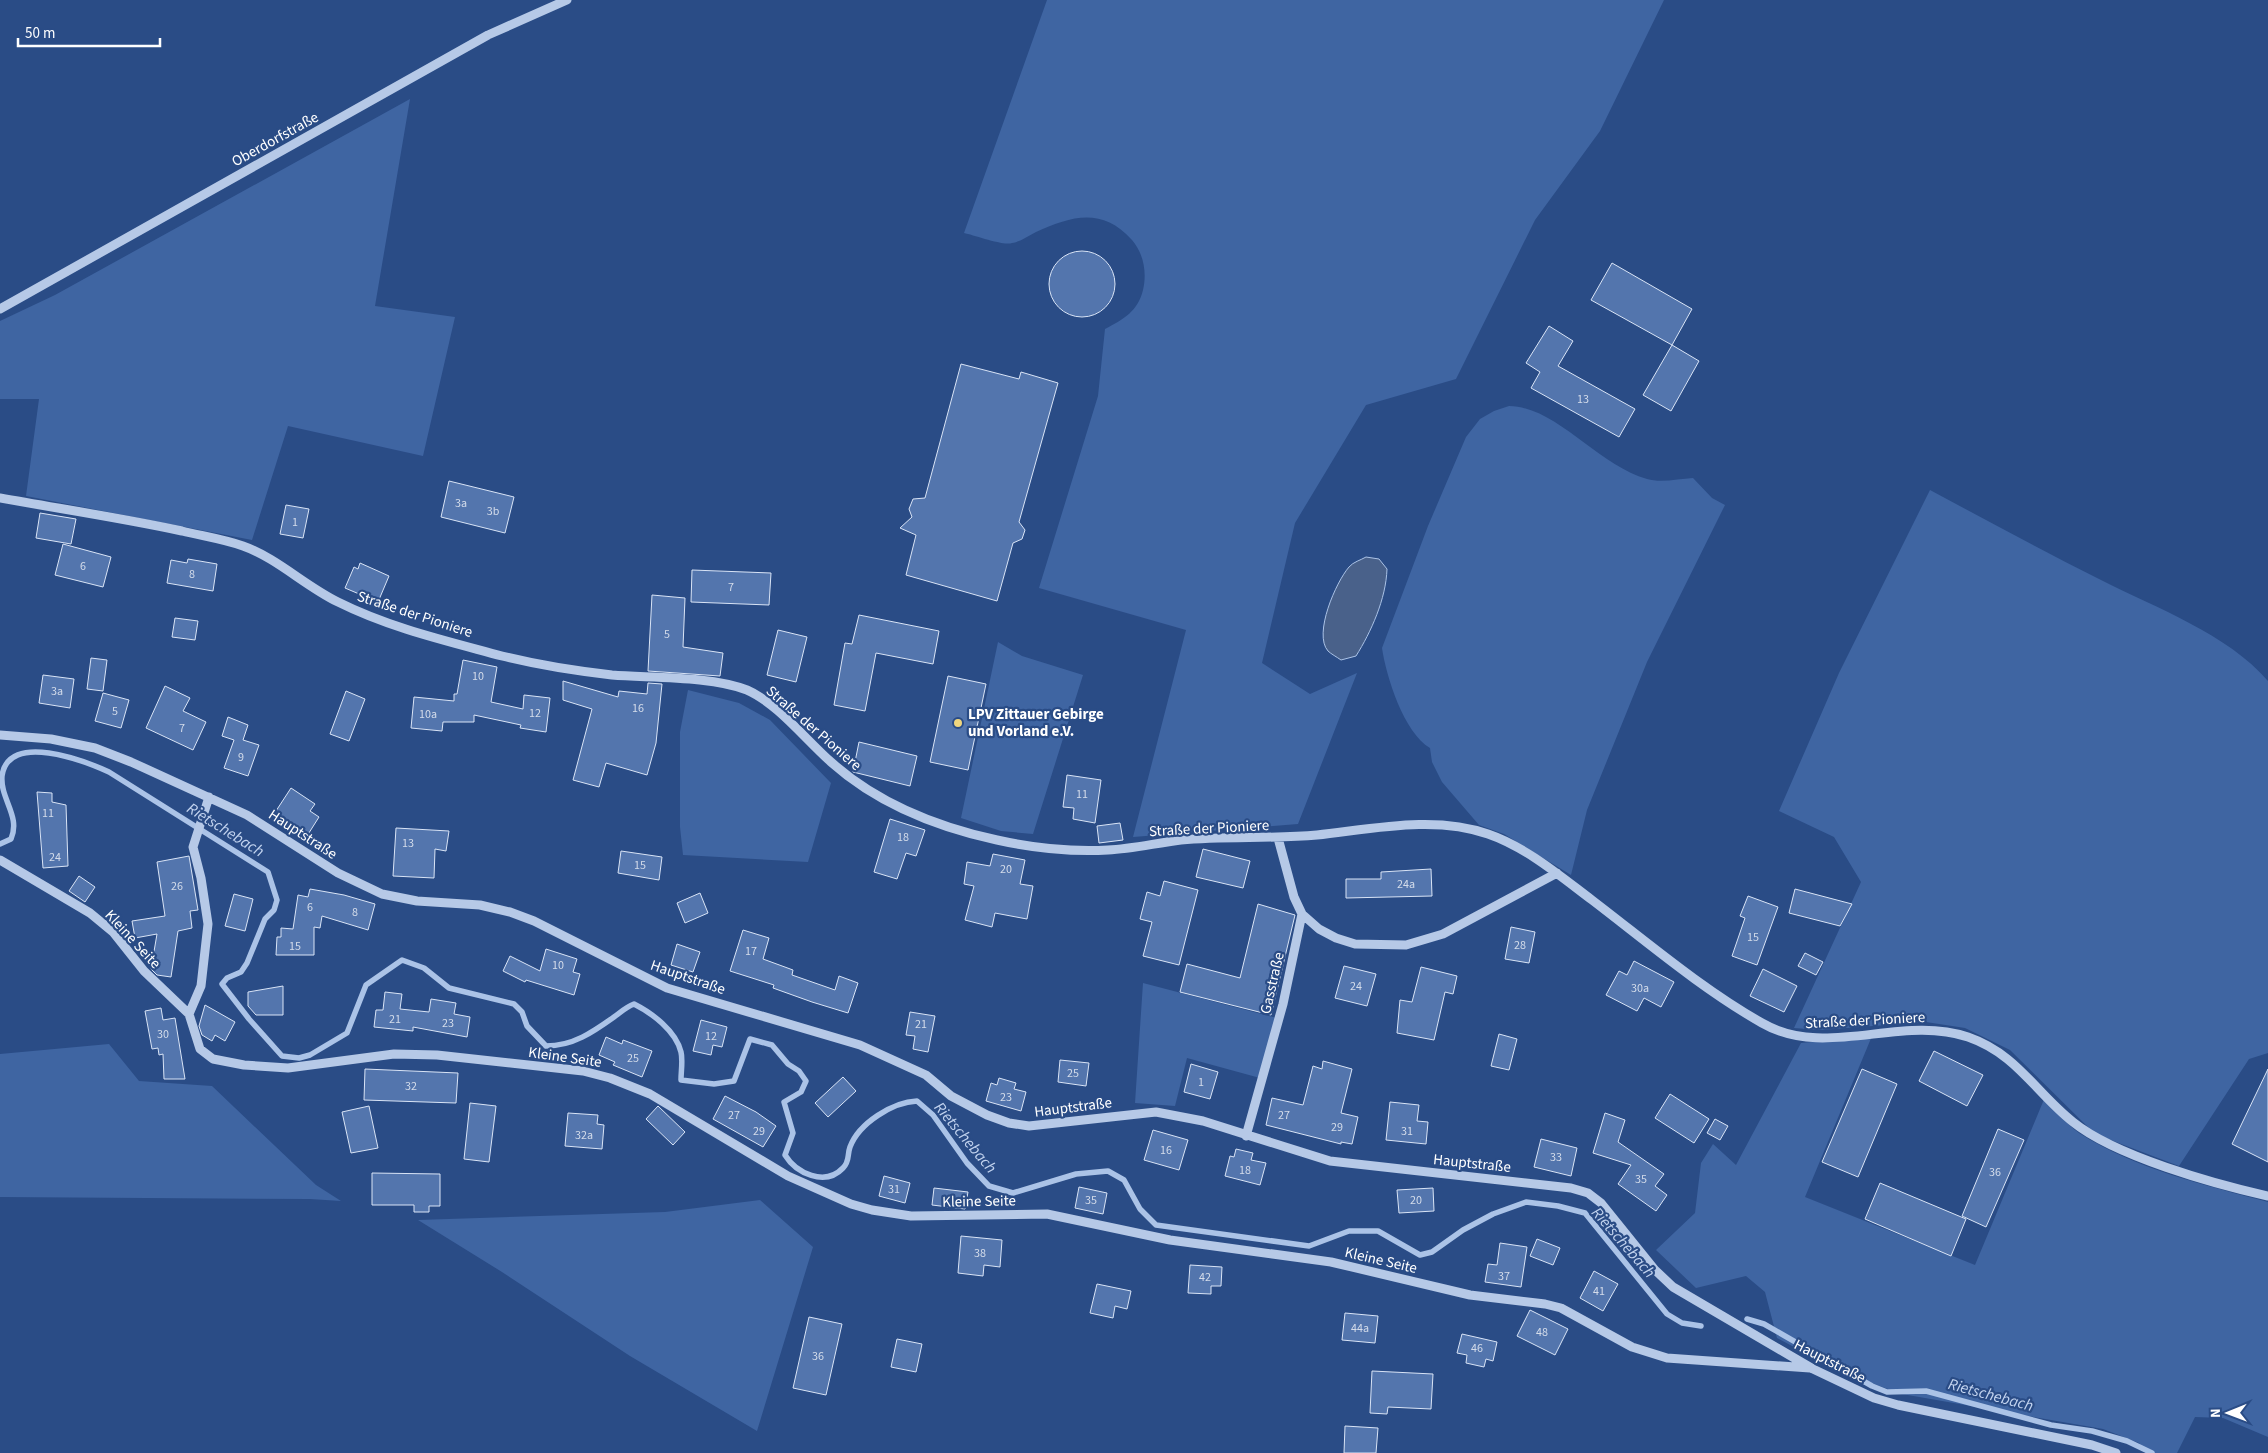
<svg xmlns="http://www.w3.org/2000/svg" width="2268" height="1453" font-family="'Source Sans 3',sans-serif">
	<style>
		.green { fill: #3f65a2 }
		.water { fill: #49618a; stroke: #abc3e7 }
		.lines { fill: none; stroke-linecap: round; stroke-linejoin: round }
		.stream { stroke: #abc3e7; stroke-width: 5.5 }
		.building { fill: #5375ad; stroke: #d9e4f6 }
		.minor { stroke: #b6c9e7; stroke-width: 9 }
		.poi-dot { fill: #eed57e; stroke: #2a4c86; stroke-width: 2 }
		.labels { text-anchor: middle; stroke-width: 4.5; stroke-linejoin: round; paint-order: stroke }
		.number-label { font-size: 12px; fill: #d4dcea }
		.street-label { font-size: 15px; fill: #fff; stroke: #2a4c86 }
		.poi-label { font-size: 15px; font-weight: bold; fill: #fff; stroke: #2a4c86; text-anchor: start }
		.water-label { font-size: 16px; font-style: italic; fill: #c2d3ef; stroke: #2a4c86 }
	</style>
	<rect width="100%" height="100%" fill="#2a4c86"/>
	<path class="green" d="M1047,0H1664L1600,131L1535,220L1456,379L1366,405L1295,523L1262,663L1310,694L1357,673L1298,824L1133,837L1186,630L1039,588L1098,396L1105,329C1124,319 1138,311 1143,290C1147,273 1144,254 1132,240C1102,207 1072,216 1036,232C1028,236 1020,242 1012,243C1003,246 974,235 964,233Z
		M410,99L375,306L455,317L423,456L288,426L252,540L26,496L39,399H0V321L55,295Z
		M1509,406C1557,407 1597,465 1647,479C1660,483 1679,479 1693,478L1712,498L1725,505L1647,662L1587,810L1571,875L1504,834L1479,825L1442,782L1432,762L1430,748C1404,733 1386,676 1382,648L1428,526L1466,437L1480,419L1494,411Z
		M1930,490C1986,520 2043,551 2101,580C2156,608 2228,634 2268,681V1053L2249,1059L2179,1166L2095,1134L2010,1050L1965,1028L1926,1022L1820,1030L1794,1028L1861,882L1834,837L1779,811L1839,673Z
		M998,642L1022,656L1083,675L1033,834L1001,831L961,818Z
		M688,690L739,703L770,720L831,783L808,862L683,855L680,827V732Z
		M1143,983L1277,1018L1260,1078L1187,1058L1175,1106L1135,1103Z
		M1872,1036L1805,1197L1975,1265L2045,1097C2055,1108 2066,1124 2079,1133C2135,1169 2205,1185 2268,1202V1437L2223,1418L2195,1417L2177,1453H2147L2139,1443L2103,1429L1902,1394L1843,1373L1777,1338L1765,1292L1746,1276L1696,1288L1656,1250L1695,1213L1701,1163L1713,1144L1736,1165L1801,1043Z
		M109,1044L139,1081L212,1086L316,1185L341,1201L310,1199L0,1197V1054Z
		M760,1200L813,1247L757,1431L630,1356L502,1272L418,1220L665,1212Z"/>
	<path class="water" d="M1366,557L1379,559L1387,569C1386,599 1371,632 1356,656L1341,660C1337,657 1331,654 1328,651C1313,634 1336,582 1349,567C1353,562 1361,560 1366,557Z"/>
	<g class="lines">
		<path class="stream" d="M0,844L11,839C21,816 0,799 2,776C8,731 85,761 109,772L268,872L277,900L274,910L265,919L247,963L241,972L227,978L222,984L249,1019L282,1056L299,1058L310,1055L347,1033L366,985L402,960L424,968L449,988L514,1004L522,1012L527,1026L546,1046C573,1046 593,1032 614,1017C621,1012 626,1007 634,1004C652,1013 676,1031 681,1052C683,1060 681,1071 681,1080L714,1084L734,1081L750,1039L772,1045L788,1064L799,1071L806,1081L801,1092L784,1102L793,1133L785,1155C796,1173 825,1187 843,1168C850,1161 847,1155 850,1147C859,1123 893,1102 917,1101L933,1115L967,1163L989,1186L1013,1193L1076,1174L1108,1171L1124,1180L1140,1209L1156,1225L1309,1246L1349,1231H1378L1420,1255L1432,1252L1463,1230L1493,1214L1526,1202L1558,1206L1585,1213L1667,1314L1682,1323L1701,1326
			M1747,1319L1764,1324L1872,1386L1887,1392L1926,1391L2051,1425L2092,1431L2127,1441L2152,1453"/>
	</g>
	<path class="building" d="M1049 284a33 33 0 1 1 66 0a33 33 0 1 1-66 0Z
		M1612,263L1692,309L1672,345L1591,300Z
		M1549,326L1573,341L1558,366L1635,409L1619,437L1531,388L1540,372L1526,363Z
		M1672,345L1699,361L1671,411L1643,395Z
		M961,364L1019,379L1021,372L1058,383L1019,522L1025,530L1022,539L1013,543L997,601L906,575L916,535L900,528L912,517L909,509L913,499L925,498Z
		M449,481L514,497L505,533L441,517Z
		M286,505L309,509L303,538L280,534Z
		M40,513L76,519L71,544L36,538Z
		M63,544L111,557L103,587L55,575Z
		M188,559L217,564L213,591L167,583L171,560L187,563Z
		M360,563L389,576L378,602L345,588L354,567L358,569Z
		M692,570L771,573L769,605L691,602Z
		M652,595L685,598L683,647L723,653L720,676L648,671Z
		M859,615L939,631L933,664L876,653L865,711L834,705L845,643L852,644Z
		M175,618L198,621L195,640L172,637Z
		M778,630L807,637L796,682L767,675Z
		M91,658L107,660L103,691L87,689Z
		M463,660L497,667L491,702L523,709L524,695L550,698L546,732L520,728L521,725L474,715V722H443L442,731L411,728L414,697L454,701V694H457Z
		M43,675L74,679L70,708L39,703Z
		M948,676L986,684L968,770L930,762Z
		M563,681L618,697L619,691L647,694L648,683L662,684L656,743L647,775L606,763L599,787L573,780L592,709L563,700Z
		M165,686L190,698L183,711L206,722L193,750L146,728Z
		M346,691L365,699L349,741L330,734Z
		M103,693L129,700L121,728L95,721Z
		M228,717L248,725L243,740L259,745L248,776L224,768L234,740L222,736Z
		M859,742L917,756L910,786L853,772Z
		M1067,775L1101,780L1095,823L1073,819L1074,808L1063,807Z
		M291,788L315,804L310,811L319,817L307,836L274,814Z
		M37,792L52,793V802L66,805L68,866L43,868Z
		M890,819L925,830L916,856L906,853L897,879L874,872Z
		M1120,823L1123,840L1099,843L1097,826Z
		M396,828L449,831L446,851L435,849L434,878L393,876Z
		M1203,849L1250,861L1243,888L1196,877Z
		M621,851L662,857L659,880L618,873Z
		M993,854L1025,860L1020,884L1033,886L1027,919L995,913L992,927L965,920L974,886L964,884L967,862L990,866Z
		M189,856L198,910L190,911L192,928L178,931L171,977L157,975L151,969L157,934L135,938L132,921L165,916L157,862Z
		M1431,869L1432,896L1346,898V879H1381V872Z
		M79,876L95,887L85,902L69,891Z
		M1164,881L1198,890L1179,965L1143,956L1152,922L1140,919L1147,892L1160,896Z
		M310,889L344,895L375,904L368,930L322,916L320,928L314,927V955H276L277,937H281V928L293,929L298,895L308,897Z
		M1795,889L1852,904L1840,926L1789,913Z
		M700,893L708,913L685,923L677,903Z
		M234,894L253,899L245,931L225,926Z
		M1748,896L1778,907L1757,965L1732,956L1745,918L1740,916Z
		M1258,904L1295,915L1271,1015L1180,992L1187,964L1240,978Z
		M1511,927L1535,932L1529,963L1505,959Z
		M743,930L769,938L763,959L793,970L792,975L835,990L839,976L858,983L848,1013L812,1002L773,988L774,985L730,971Z
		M677,944L700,952L693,972L671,965Z
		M546,949L577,959L573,972L580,974L574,995L526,980L525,982L503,971L510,956L540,971Z
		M1805,953L1823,962L1816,975L1798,966Z
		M1634,961L1674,982L1661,1007L1644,998L1637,1011L1606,995L1619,971L1627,975Z
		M1344,966L1376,974L1367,1006L1335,998Z
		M1421,967L1457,976L1453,994L1445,992L1434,1040L1397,1033L1400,1000L1412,1002Z
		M1763,969L1797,986L1784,1012L1750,996Z
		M283,986V1015H256L248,1006V992Z
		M385,992L402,994L400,1009L429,1012L431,999L456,1003L454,1014L470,1017L467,1037L413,1027V1031L374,1027L376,1010H383Z
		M205,1005L235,1022L225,1041L215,1035L212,1041L202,1035L199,1026Z
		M161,1008L163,1020L175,1018L185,1079H164L163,1054L159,1055L158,1048L152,1049L145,1011Z
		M910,1012L935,1016L928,1052L913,1049L915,1036L906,1035Z
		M701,1020L727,1027L722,1047L713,1045L711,1055L693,1051Z
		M1499,1034L1517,1039L1509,1070L1491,1066Z
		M606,1037L622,1044L623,1040L652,1051L642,1077L613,1065L615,1062L599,1055Z
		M1934,1051L1983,1075L1967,1106L1919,1081Z
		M1060,1060L1089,1063L1086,1086L1058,1082Z
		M1323,1061L1352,1069L1341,1113L1358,1117L1352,1144L1341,1142V1144L1266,1125L1272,1098L1303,1105L1313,1066L1322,1069Z
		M1191,1064L1218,1072L1210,1099L1184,1092Z
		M365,1069L458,1073L456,1103L364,1100Z
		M1862,1069L1897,1084L1858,1177L1822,1162Z
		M2268,1069V1162L2232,1144Z
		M843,1077L856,1091L828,1117L815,1103Z
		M999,1078L1016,1083L1014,1089L1026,1092L1021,1111L986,1101L991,1083L997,1085Z
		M1670,1094L1709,1119L1694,1143L1655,1118Z
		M725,1096L756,1112L776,1126L763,1147L713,1119Z
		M1390,1102L1419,1105L1417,1121L1428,1122L1426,1144L1386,1140Z
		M470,1103L496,1106L489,1162L464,1159Z
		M369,1106L378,1148L351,1153L342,1112Z
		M658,1106L685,1132L673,1145L646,1119Z
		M568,1113L598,1115L597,1124L604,1125L602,1149L565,1146Z
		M1605,1113L1625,1120L1618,1142L1664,1174L1655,1186L1667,1195L1656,1211L1618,1184L1631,1165L1593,1153Z
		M1715,1119L1728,1126L1720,1140L1707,1133Z
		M1998,1129L2024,1140L1986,1227L1962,1216Z
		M1153,1130L1188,1140L1179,1170L1144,1160Z
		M1541,1139L1577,1148L1571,1176L1534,1167Z
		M1236,1149L1253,1153L1251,1160L1266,1163L1260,1185L1225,1176L1230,1156L1234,1157Z
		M372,1173L440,1174V1206H429V1212H414V1205H372Z
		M884,1176L910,1183L905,1203L879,1196Z
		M1880,1183L1966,1219L1951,1256L1865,1219Z
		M1079,1187L1107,1193L1103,1214L1075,1208Z
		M934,1188L968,1192L965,1209L932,1205Z
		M1433,1188L1434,1211L1399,1213L1397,1190Z
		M961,1236L1002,1240L1000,1267L984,1265L983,1276L958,1273Z
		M1537,1239L1560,1248L1553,1265L1530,1256Z
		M1500,1243L1527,1247L1521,1287L1485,1282L1488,1264L1497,1265Z
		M1190,1265L1222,1267L1221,1286H1211V1294L1188,1293Z
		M1594,1271L1618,1284L1603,1311L1580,1298Z
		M1097,1284L1131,1291L1127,1309L1115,1306L1113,1318L1090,1313Z
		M1530,1310L1568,1329L1555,1355L1517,1336Z
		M1345,1313L1378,1316L1375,1343L1342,1340Z
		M809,1317L842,1324L826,1395L793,1388Z
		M1462,1334L1497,1342L1493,1361L1486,1359L1484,1367L1466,1363L1467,1355L1457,1353Z
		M897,1339L922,1344L916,1372L891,1367Z
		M1372,1371L1433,1374L1431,1409L1388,1407L1387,1414L1370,1413Z
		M1345,1426L1378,1428L1376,1453H1344Z"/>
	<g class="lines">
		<path class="minor" d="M0,309L488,35L567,0
			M0,498C61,509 122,518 182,531C202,536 223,539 243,546C277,558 305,586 338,602C390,628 447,641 502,656C538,665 576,671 612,675C651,678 712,676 747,690C777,703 806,740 831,762C877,803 937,827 997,840C1033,848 1071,852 1108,850C1132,849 1156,843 1181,840C1226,836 1272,839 1317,835C1372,829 1435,815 1488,834C1526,847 1560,876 1592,900C1647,942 1702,989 1762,1023C1826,1060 1900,1014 1968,1037C2017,1054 2035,1092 2073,1122C2115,1156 2214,1184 2268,1196
			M0,735L51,739L95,748L131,762L247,815L338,873L382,894L417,901L480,905L510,912L534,921L667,988L860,1045L926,1075L951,1096L987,1115L1009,1123L1029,1126L1156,1112L1203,1121L1330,1161L1571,1188L1588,1193L1601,1203L1655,1270L1673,1287L1813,1369L1874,1398L1898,1405L2092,1445L2116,1453
			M0,860L90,913L113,932L144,971L189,1014L200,1049L213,1059L244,1065L288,1068L394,1054L437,1055L583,1071L610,1078L650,1094L788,1176L851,1204L872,1210L911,1216L1047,1214L1170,1240L1331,1262L1470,1295L1545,1304L1561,1308L1632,1347L1667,1358L1810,1368
			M1302,914L1319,929L1336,938L1355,944L1406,945L1443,934L1557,873
			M189,1014L201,986L208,924L201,878L193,847L209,797
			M1246,1136L1283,1004L1302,914L1294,897L1278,838"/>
	</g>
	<circle class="poi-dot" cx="958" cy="723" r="5"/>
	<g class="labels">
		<g class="number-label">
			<text x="1583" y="403">13</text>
			<text x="461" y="507">3a</text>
			<text x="493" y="515">3b</text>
			<text x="295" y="526">1</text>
			<text x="83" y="570">6</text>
			<text x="192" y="578">8</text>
			<text x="731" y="591">7</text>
			<text x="667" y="638">5</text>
			<text x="478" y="680">10</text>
			<text x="57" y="695">3a</text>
			<text x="638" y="712">16</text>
			<text x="115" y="715">5</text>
			<text x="535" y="717">12</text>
			<text x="428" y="718">10a</text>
			<text x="182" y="732">7</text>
			<text x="241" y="761">9</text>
			<text x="1082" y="798">11</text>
			<text x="48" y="817">11</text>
			<text x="903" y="841">18</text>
			<text x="408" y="847">13</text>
			<text x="55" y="861">24</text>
			<text x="640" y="869">15</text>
			<text x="1006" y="873">20</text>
			<text x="1406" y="888">24a</text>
			<text x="177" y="890">26</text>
			<text x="310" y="911">6</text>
			<text x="355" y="916">8</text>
			<text x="1753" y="941">15</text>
			<text x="1520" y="949">28</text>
			<text x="295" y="950">15</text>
			<text x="751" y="955">17</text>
			<text x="558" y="969">10</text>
			<text x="1356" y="990">24</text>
			<text x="1640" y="992">30a</text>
			<text x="395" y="1023">21</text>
			<text x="448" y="1027">23</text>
			<text x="921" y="1028">21</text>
			<text x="163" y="1038">30</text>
			<text x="711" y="1040">12</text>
			<text x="633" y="1062">25</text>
			<text x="1073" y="1077">25</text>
			<text x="1201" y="1086">1</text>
			<text x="411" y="1090">32</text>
			<text x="1006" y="1101">23</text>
			<text x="734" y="1119">27</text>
			<text x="1284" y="1119">27</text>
			<text x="1337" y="1131">29</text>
			<text x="759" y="1135">29</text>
			<text x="1407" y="1135">31</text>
			<text x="584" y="1139">32a</text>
			<text x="1166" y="1154">16</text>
			<text x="1556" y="1161">33</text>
			<text x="1245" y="1174">18</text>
			<text x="1995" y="1176">36</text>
			<text x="1641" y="1183">35</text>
			<text x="894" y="1193">31</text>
			<text x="1091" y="1204">35</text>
			<text x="1416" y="1204">20</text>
			<text x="980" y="1257">38</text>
			<text x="1504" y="1280">37</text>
			<text x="1205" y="1281">42</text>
			<text x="1599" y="1295">41</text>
			<text x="1360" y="1332">44a</text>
			<text x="1542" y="1336">48</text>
			<text x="1477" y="1352">46</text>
			<text x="818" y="1360">36</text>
		</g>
		<g class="street-label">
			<text transform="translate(275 139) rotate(-29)" y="5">Oberdorfstraße</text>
			<text transform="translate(415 614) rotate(18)" y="5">Straße der Pioniere</text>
			<text transform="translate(814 728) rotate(41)" y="5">Straße der Pioniere</text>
			<text transform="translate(1209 828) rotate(-3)" y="5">Straße der Pioniere</text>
			<text transform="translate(303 834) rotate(33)" y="5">Hauptstraße</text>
			<text transform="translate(133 939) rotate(47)" y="5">Kleine Seite</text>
			<text transform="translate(688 977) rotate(19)" y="5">Hauptstraße</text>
			<text transform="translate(1272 983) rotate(-77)" y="5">Gasstraße</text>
			<text transform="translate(1865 1020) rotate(-3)" y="5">Straße der Pioniere</text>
			<text transform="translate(565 1057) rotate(8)" y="5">Kleine Seite</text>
			<text transform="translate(1073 1107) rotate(-7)" y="5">Hauptstraße</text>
			<text transform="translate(1472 1163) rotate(6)" y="5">Hauptstraße</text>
			<text transform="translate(979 1201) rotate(-1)" y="5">Kleine Seite</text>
			<text transform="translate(1381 1260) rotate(13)" y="5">Kleine Seite</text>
			<text transform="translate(1830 1361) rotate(27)" y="5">Hauptstraße</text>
		</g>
		<g class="poi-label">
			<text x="968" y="719">LPV Zittauer Gebirge<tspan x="968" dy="17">und Vorland e.V.</tspan></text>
		</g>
		<g class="water-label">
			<text transform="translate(226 829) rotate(32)" y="6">Rietschebach</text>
			<text transform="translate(966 1137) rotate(50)" y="6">Rietschebach</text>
			<text transform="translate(1624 1242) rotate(49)" y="6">Rietschebach</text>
			<text transform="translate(1991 1394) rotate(15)" y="6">Rietschebach</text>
		</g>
	</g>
	<g transform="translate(2228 1413) rotate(269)" stroke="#2a4c86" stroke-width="4" paint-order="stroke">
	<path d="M0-4L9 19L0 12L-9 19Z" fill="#ffffff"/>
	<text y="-8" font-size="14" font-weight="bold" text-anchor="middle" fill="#ffffff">N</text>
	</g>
	<path d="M18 38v8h142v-8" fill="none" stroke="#ffffff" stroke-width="2.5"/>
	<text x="25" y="38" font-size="15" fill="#ffffff" stroke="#2a4c86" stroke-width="4" paint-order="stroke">50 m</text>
</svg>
